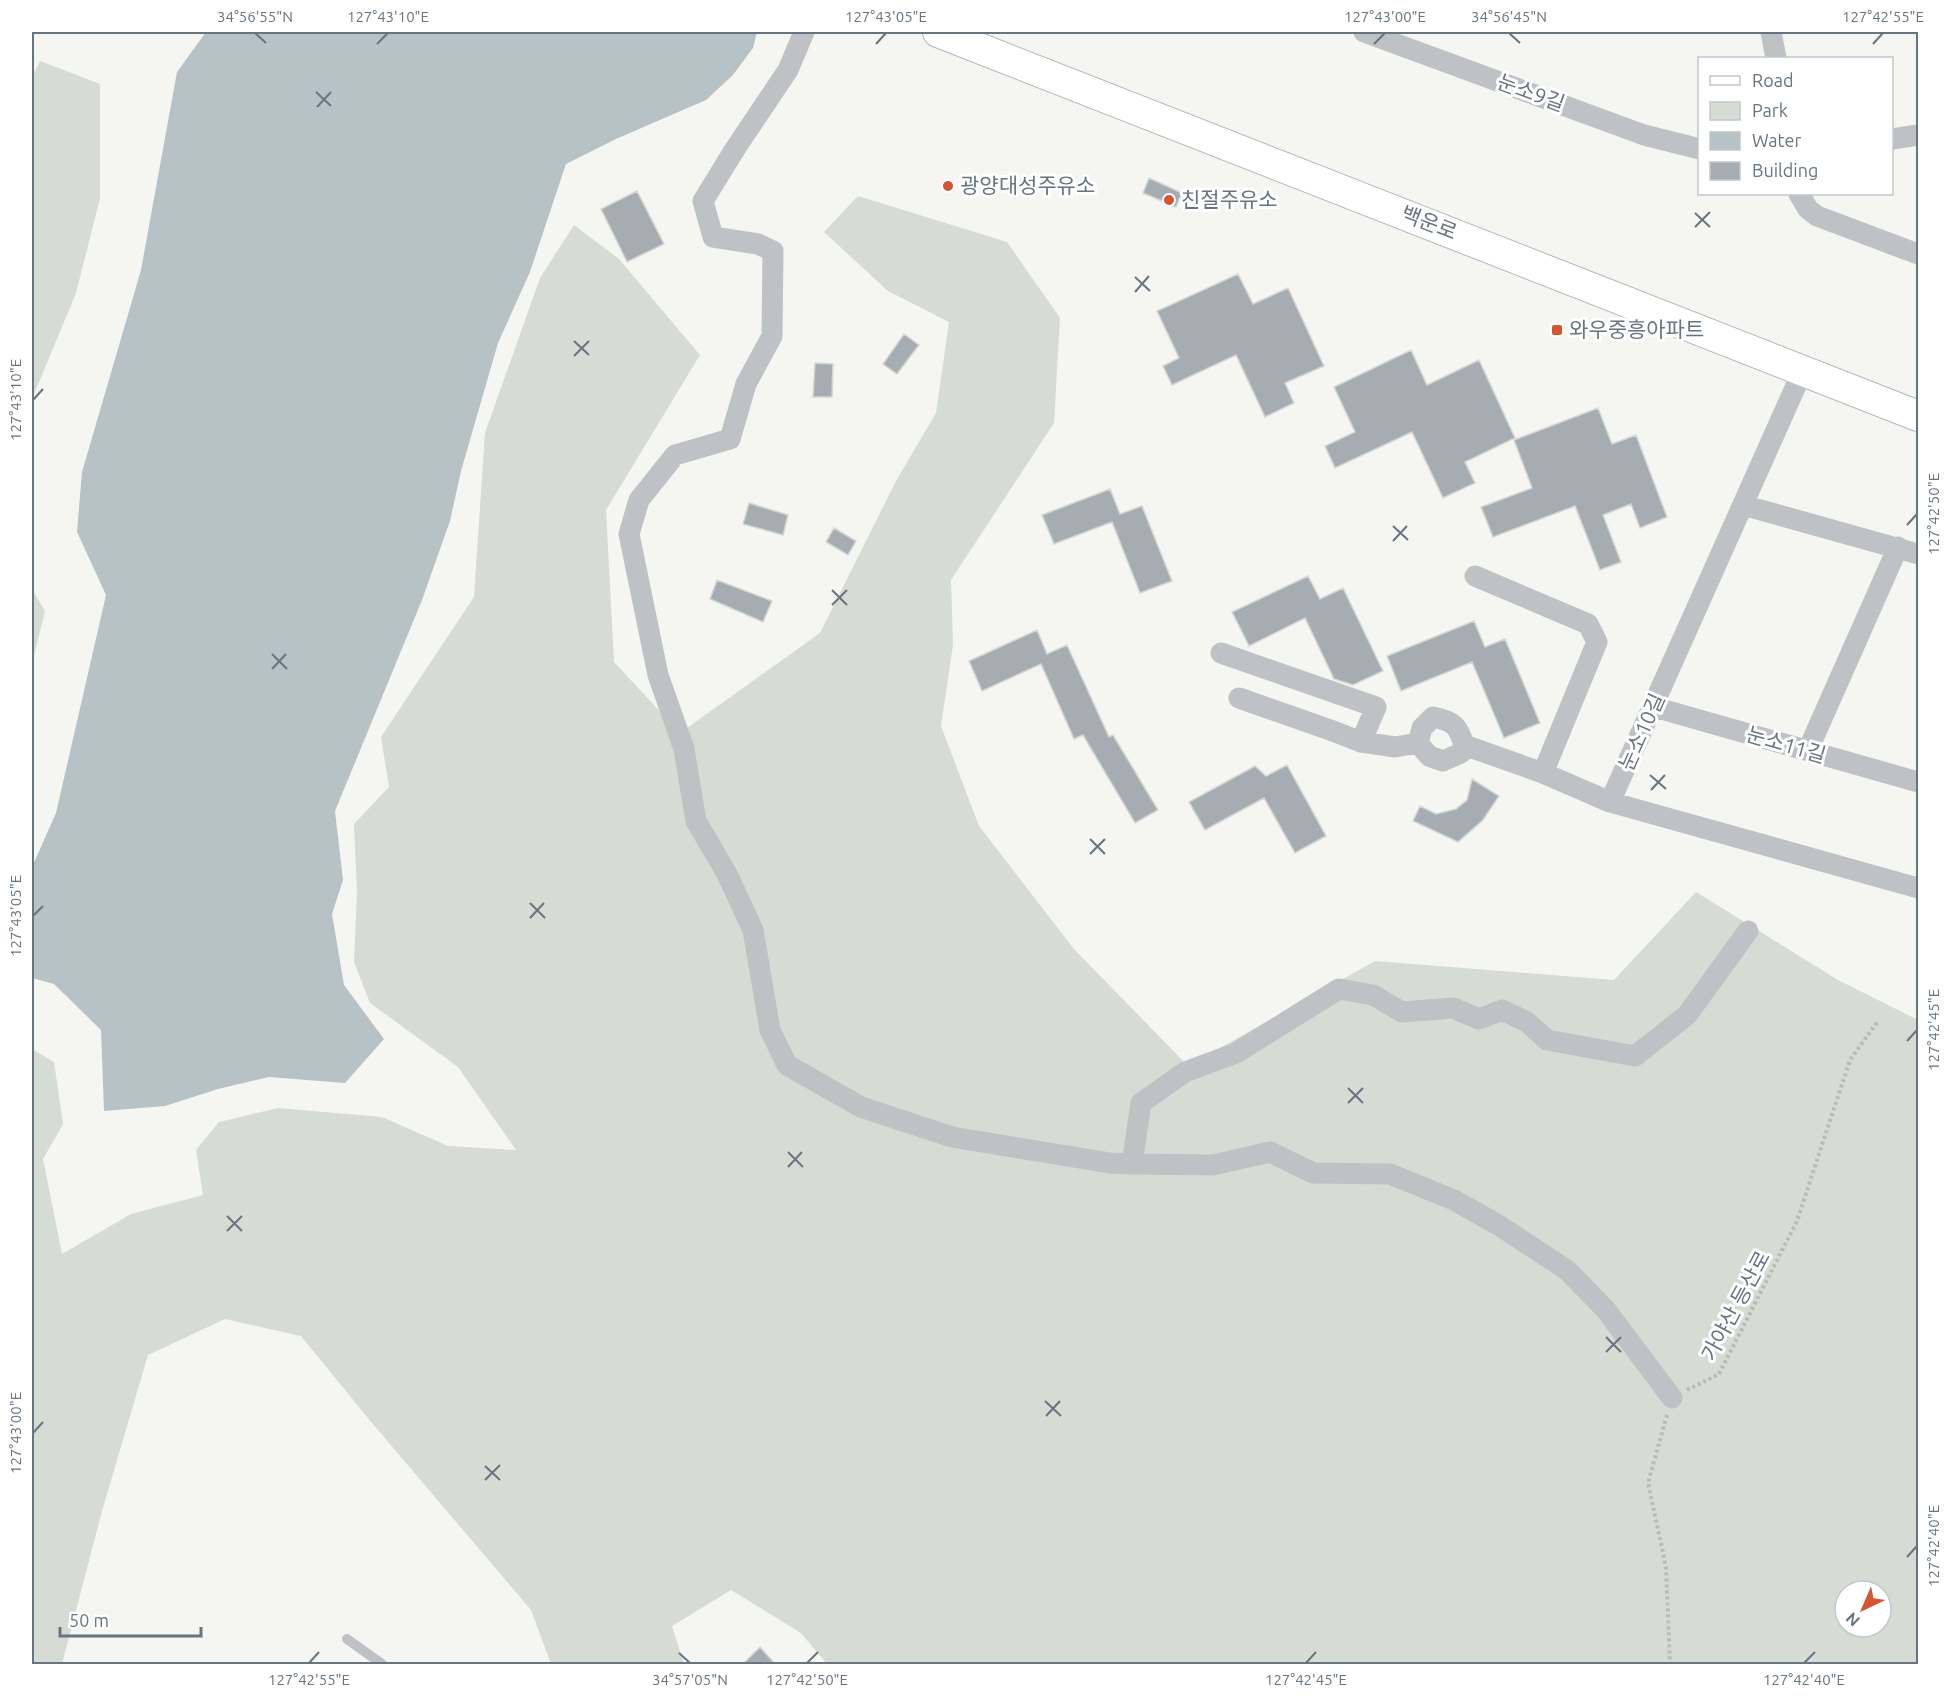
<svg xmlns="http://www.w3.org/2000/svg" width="1950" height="1696" font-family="Ubuntu,'Noto Sans KR',sans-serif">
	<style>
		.green { fill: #d6dbd3; fill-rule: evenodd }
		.water { fill: #b7c2c6 }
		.building { fill: #a6adb2; stroke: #d6d6d4; stroke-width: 1.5 }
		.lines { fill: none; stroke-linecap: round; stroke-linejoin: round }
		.secondary-casing { stroke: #b1b6b9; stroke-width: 32 }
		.path { stroke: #b8bbbd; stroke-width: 4; stroke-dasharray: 3 3; stroke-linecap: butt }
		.service { stroke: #bec2c5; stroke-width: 10 }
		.minor { stroke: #bec2c5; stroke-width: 21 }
		.secondary { stroke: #fff; stroke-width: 30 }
		.ticks { fill: none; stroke: #667580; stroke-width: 2 }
		.poi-dot { fill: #d55432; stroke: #fff; stroke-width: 2 }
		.labels { text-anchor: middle; stroke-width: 6; stroke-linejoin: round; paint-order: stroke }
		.street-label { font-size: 21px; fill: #667580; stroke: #fff }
		.poi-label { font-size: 21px; fill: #667580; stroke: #fff; text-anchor: start }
		.neatline { fill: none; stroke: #667580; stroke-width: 2 }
		.ticks-label { font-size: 15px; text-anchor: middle; fill: #667580 }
	</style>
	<rect width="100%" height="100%" fill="#f5f5f2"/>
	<path class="green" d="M40,61L100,84V198L76,293L32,399V77Z
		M858,196L1007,242L1060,318L1054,423L951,580L953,645L941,726L979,826L1074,949L1188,1066L1375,961L1614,980L1696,892L1838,980L1918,1020V1664H827L801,1633L731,1590L672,1626L684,1664H551L531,1610L372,1423L301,1336L225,1319L148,1355L102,1511L62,1664H32V1049L54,1062L63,1124L43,1159L62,1254L131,1214L203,1195L196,1150L219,1122L278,1108L382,1117L448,1146L516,1150L458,1067L370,1003L354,962L357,892L354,824L389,787L381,737L474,597L485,433L540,278L574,225L619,259L700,355L606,510L614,662L680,733L820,633L896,481L936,413L949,322L888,291L824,232ZM1845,1591H1881V1627H1845Z
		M32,589L45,611L32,664Z"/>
	<path class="water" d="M206,32H757L753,48L733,75L706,100L616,139L566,164L530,272L498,343L461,471L450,521L422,600L335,811L343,880L332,914L344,985L384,1039L345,1083L269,1077L218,1089L165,1106L104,1111L101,1030L54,984L32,978V867L56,813L106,595L77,532L82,472L141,270L177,72Z"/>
	<path class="building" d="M1149,178L1182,193L1176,207L1143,193Z
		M637,191L664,244L627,262L601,209Z
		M1238,274L1253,304L1288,288L1324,366L1285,383L1294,403L1265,417L1236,355L1172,385L1163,366L1179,358L1157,311Z
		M904,334L919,345L897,374L883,364Z
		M1411,350L1427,385L1479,360L1515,438L1465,462L1475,483L1443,498L1412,432L1335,468L1325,446L1355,432L1334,387Z
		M815,363L833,364L832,397H813Z
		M1598,408L1612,444L1636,435L1667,517L1640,528L1631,504L1603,515L1621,562L1600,570L1575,506L1493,537L1481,507L1532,488L1514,440Z
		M1110,489L1120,514L1142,506L1172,581L1140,593L1112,522L1054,544L1042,515Z
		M749,503L788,515L783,535L743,524Z
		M834,528L856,541L848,555L826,542Z
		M1308,576L1320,599L1343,588L1383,671L1353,685L1334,679L1305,618L1249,646L1232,612Z
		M717,580L772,601L763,622L710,599Z
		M1474,621L1485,647L1505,639L1540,723L1504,738L1472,662L1401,691L1387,656Z
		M1037,630L1047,654L1067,645L1109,737L1113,735L1158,810L1135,823L1083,735L1074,739L1041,664L982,691L969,661Z
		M1287,765L1326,836L1295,853L1264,798L1205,830L1189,802L1255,766L1266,776Z
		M1472,779L1499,796L1483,820L1458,842L1413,821L1420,806L1436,814L1456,809L1467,800Z
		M760,1647L776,1665H742Z"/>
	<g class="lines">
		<defs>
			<path id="secondary" d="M938,32L1918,416"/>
		</defs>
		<use href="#secondary" class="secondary-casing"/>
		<path class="path" d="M1687,1390L1719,1374L1797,1221L1850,1060L1878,1021
			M1667,1415L1648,1483L1666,1567L1670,1664"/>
		<path class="service" d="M347,1639L382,1664"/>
		<path class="minor" d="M804,32L788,70L735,149L703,201L713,237L758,244L773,251L772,336L746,384L730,439L675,455L639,500L629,534L658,675L684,749L696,821L726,872L753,930L770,1030L787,1065L861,1107L952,1137L1110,1163L1132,1164L1141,1103L1185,1072L1236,1053L1339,989L1373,995L1402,1012L1453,1008L1479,1019L1502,1010L1527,1022L1547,1040L1635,1056L1687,1015L1748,931
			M1364,32L1644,135L1700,149
			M1771,32L1776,58
			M1892,139L1918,135
			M1799,194L1808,209L1817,216L1918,254
			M1743,505L1918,554
			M1475,576L1588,624L1597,642L1543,773
			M1221,653L1376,707L1361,742
			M1239,698L1333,731L1361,742L1395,747L1418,743
			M1654,707L1918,782
			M1464,745L1461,753L1443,761L1429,756L1418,743L1422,728L1433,717C1453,721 1458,725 1464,745L1543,773L1610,802L1918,888
			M1808,750L1898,547
			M1610,802L1803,370
			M1132,1164L1213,1165L1270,1152L1313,1173L1390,1174L1454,1200L1500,1226L1567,1270L1606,1310L1672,1398"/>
		<use href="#secondary" class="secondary"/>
	</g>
	<path class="ticks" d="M255,33L266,43M1509,33L1520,43M377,44L388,33M876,44L886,33M1374,44L1385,33M1873,44L1883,33M316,92L331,106M317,107L331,92M1695,213L1710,227M1695,227L1710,212M1135,277L1150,291M1135,292L1149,276M574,341L589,355M574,356L589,341M33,400L43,389M1907,525L1917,514M1393,526L1408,540M1393,541L1407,526M832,590L847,605M832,605L847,590M272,654L287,669M272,669L286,654M1650,775L1666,789M1651,790L1665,775M1090,839L1105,854M1090,854L1105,839M530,903L545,918M33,916L43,906M530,918L544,903M1907,1041L1917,1030M1348,1088L1363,1103M1348,1103L1363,1088M788,1152L803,1167M788,1167L802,1152M227,1216L242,1231M227,1231L242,1216M1606,1337L1621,1352M1606,1352L1621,1337M1045,1401L1061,1416M1046,1416L1060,1401M33,1433L43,1422M485,1466L500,1480M485,1480L500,1465M1907,1557L1917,1546M679,1653L690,1663M309,1663L319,1652M807,1663L818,1652M1306,1663L1316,1652M1804,1663L1815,1652"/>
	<g class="poi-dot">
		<circle cx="948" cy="186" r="6"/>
		<circle cx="1169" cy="200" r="6"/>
		<rect x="1551" y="324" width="12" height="12" rx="3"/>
	</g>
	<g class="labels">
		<g class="street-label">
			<text transform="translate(1531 93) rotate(20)" y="7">눈소9길</text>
			<text transform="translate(1429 223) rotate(21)" y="7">백운로</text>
			<text transform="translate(1642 732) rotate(-66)" y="7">눈소10길</text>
			<text transform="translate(1786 745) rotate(16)" y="7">눈소11길</text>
			<text transform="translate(1736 1306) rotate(-62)" y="7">가야산 등산로</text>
		</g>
		<g class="poi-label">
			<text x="960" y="193">광양대성주유소</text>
			<text x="1181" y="207">친절주유소</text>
			<text x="1569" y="337">와우중흥아파트</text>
		</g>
	</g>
	<rect width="1950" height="1696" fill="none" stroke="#ffffff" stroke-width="66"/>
	<rect x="1698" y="57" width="195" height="138" fill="#ffffff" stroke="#c2c8cc" stroke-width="1.5"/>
	<rect x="1710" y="76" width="30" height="9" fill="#ffffff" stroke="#c2c8cc" stroke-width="1.5"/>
	<text x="1752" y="87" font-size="18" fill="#667580">Road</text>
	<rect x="1710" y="102" width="30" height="18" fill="#d6dbd3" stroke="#c2c8cc" stroke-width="1.5"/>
	<text x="1752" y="117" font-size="18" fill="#667580">Park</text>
	<rect x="1710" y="132" width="30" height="18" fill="#b7c2c6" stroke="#c2c8cc" stroke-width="1.5"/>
	<text x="1752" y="147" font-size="18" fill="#667580">Water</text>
	<rect x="1710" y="162" width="30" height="18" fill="#a6adb2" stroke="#c2c8cc" stroke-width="1.5"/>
	<text x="1752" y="177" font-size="18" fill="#667580">Building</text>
	<g transform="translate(1863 1609) rotate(224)"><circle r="28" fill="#ffffff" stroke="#c2c8cc" stroke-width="1.5"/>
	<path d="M0-4.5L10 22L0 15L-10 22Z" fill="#d55432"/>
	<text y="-9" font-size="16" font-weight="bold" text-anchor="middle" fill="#667580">N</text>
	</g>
	<path d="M60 1627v9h141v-9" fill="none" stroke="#667580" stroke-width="3"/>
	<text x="69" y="1627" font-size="18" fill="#667580" stroke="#ffffff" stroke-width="4.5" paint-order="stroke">50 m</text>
	<rect x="33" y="33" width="1884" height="1630" class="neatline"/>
	<g class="ticks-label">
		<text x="255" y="22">34°56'55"N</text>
		<text x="388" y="22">127°43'10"E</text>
		<text x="886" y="22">127°43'05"E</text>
		<text x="1385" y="22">127°43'00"E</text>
		<text x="1509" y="22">34°56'45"N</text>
		<text x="1883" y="22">127°42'55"E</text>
		<text transform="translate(16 400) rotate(-90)" y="5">127°43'10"E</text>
		<text transform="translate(1934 514) rotate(-90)" y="5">127°42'50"E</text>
		<text transform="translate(16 916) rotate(-90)" y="5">127°43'05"E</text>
		<text transform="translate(1934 1030) rotate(-90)" y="5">127°42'45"E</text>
		<text transform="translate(16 1433) rotate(-90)" y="5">127°43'00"E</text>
		<text transform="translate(1934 1546) rotate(-90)" y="5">127°42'40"E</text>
		<text x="309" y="1685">127°42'55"E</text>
		<text x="690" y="1685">34°57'05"N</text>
		<text x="807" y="1685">127°42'50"E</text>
		<text x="1306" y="1685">127°42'45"E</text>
		<text x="1804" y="1685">127°42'40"E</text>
	</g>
</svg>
